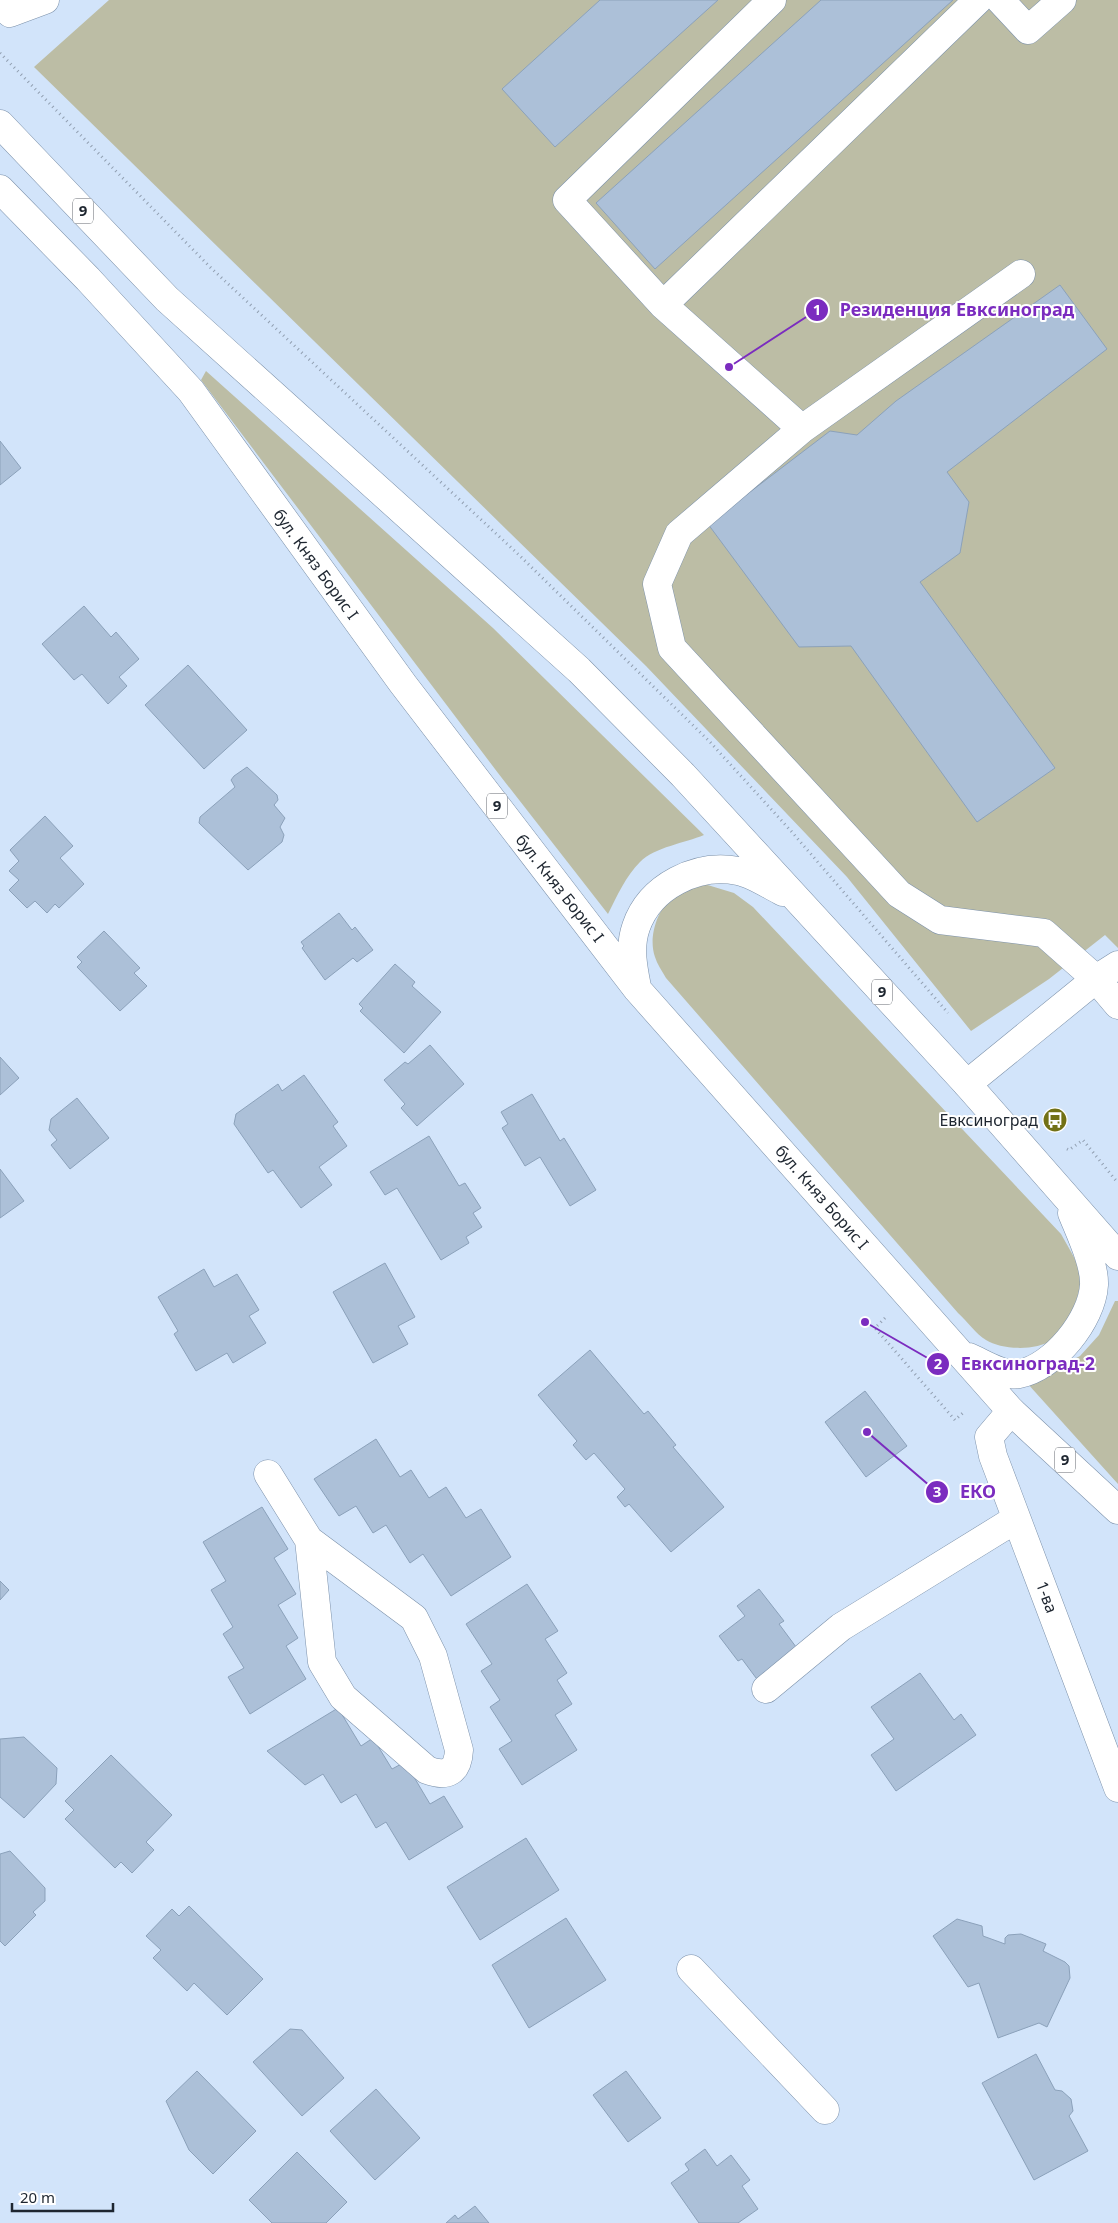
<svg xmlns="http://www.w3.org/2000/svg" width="1118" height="2223" font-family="'Noto Sans',sans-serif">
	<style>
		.green { fill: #bcbda5 }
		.building { fill: #acc0d8; stroke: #8ba1ba }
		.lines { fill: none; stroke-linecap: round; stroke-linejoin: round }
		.minor-casing { stroke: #7c91aa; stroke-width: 29 }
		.highway-casing { stroke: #7c91aa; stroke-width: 29 }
		.path { stroke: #919fb1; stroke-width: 3; stroke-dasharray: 1 4; stroke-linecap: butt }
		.minor { stroke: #fff; stroke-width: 28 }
		.highway { stroke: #fff; stroke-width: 28 }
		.labels { text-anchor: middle; stroke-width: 4; stroke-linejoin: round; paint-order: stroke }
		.shield { fill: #fff; stroke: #62676e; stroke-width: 1 }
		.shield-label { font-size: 15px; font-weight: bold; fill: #1e2630 }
		.street-label { font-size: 16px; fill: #1e2630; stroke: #fff }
		.poi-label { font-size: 16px; fill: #1e2630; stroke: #fff; text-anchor: end }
		.leader { fill: none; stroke: #7b2cbf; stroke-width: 2 }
		.callout-dot { fill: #7b2cbf; stroke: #fff; stroke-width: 2 }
		.mark-label { font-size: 15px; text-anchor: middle; font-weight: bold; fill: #fff }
		.callout-label { font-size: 18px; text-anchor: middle; font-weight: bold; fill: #7b2cbf; stroke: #fff; stroke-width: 4; stroke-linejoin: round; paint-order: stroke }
	</style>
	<rect width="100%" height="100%" fill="#d2e4fa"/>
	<path class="green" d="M109,0H1118V948L1105,935L1049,979L971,1031L847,877L646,666L34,67Z
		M206,371L493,628L704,835C685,843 655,847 640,862C626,876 617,896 608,914L498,773L201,380Z
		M701,883L734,893L753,907L1061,1234C1068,1247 1078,1261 1080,1275C1083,1292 1066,1331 1052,1340C1036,1351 1002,1350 986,1340C976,1334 967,1321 958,1313L666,978C662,971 657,964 655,957C648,938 657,909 673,897C681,891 693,887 701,883Z
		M1115,1301H1118V1484L1027,1383L1080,1356L1099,1335Z"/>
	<path class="building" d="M600,0H718L555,147L502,89Z
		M821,0H953L655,269L596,203Z
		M1060,285L1107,349L947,472L969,502L960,553L920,582L1055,768L977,822L851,646L799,647L708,524L830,431L857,435L896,401Z
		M0,441L21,468L0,485Z
		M84,606L111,637L116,632L139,659L119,677L127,686L108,704L82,674L74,680L42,644Z
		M188,665L247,730L204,769L145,705Z
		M247,767L277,795L278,800L274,805L285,818L280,827L284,835L282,842L248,870L199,823L200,817L235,787L231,780L234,776Z
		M45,816L73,846L60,858L84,884L59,908L55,904L47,913L35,901L27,908L9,890L19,880L9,871L19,861L10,850Z
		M339,913L352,930L355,927L373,950L357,962L353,958L325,980L302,948L304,946L301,942Z
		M104,931L140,968L134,973L147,986L120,1011L77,967L82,962L77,957Z
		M395,964L415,982L412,986L441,1012L404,1053L360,1011L363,1008L359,1004Z
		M430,1045L464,1084L417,1126L401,1108L405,1104L384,1080L405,1062L408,1064Z
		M0,1057L19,1078L0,1095Z
		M304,1075L338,1122L333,1126L347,1146L319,1167L332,1185L301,1208L273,1170L268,1173L234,1124L236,1114L278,1084L282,1091Z
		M532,1094L560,1141L564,1138L596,1190L570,1206L540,1157L525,1166L502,1128L508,1124L501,1112Z
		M77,1098L109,1138L70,1169L51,1145L57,1140L49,1130L51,1119Z
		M429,1136L459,1186L465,1183L481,1208L473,1213L482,1227L466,1237L469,1243L441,1260L397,1188L385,1195L370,1172Z
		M0,1169L24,1201L0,1218Z
		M385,1263L415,1317L398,1326L408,1344L373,1363L333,1292Z
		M204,1269L214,1287L237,1274L259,1310L249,1316L266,1343L233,1363L227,1353L196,1371L174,1334L178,1331L158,1297Z
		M590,1350L644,1414L648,1411L676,1445L673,1447L724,1507L671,1552L629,1504L625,1507L617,1497L625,1489L594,1453L586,1460L573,1445L577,1441L538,1395Z
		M865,1391L907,1446L866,1477L825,1422Z
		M376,1439L400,1477L411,1470L429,1498L446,1487L466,1518L481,1509L511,1557L451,1596L423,1554L410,1563L386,1525L373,1533L356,1506L339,1516L314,1479Z
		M262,1507L288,1549L274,1558L296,1594L278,1605L298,1638L286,1646L306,1679L250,1714L228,1677L244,1668L223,1634L233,1627L211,1590L226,1581L203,1542Z
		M0,1581L9,1590L0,1600Z
		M527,1584L558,1631L545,1639L567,1673L557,1680L572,1704L555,1715L577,1750L522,1785L499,1749L512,1741L490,1707L500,1700L481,1671L492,1664L466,1624Z
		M759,1589L784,1621L779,1624L802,1655L762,1686L742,1659L738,1661L719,1636L745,1616L737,1606Z
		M920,1673L954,1720L961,1714L976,1735L896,1791L871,1755L894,1739L871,1707Z
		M338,1708L361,1746L373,1738L392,1769L405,1762L430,1804L444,1796L463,1827L409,1860L386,1822L376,1828L356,1794L341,1803L323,1774L305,1785L267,1751Z
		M24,1737L57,1768L56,1784L24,1818L0,1797V1739Z
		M111,1755L172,1815L146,1842L154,1850L132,1873L121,1862L115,1868L65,1819L74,1810L65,1801Z
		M526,1838L559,1890L480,1940L447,1887Z
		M10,1851L45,1888V1901L33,1912L36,1915L5,1946L0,1941V1854Z
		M189,1906L263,1979L227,2015L194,1983L187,1991L153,1958L161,1950L146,1936L172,1909L179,1916Z
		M566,1918L606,1980L529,2028L492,1965Z
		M957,1919L982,1926L983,1936L1005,1944V1938L1008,1935L1021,1934L1046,1944L1043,1951L1065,1962L1069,1966L1070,1978L1047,2027L1039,2023L998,2038L979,1983L968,1987L933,1936Z
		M290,2029L302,2030L344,2078L302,2116L253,2062Z
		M1036,2054L1055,2090L1062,2091L1071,2099L1073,2111L1069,2116L1088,2151L1034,2180L982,2083Z
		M197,2071L256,2131L213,2174L189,2150L166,2101Z
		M626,2071L661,2118L628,2142L593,2095Z
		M376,2089L420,2138L375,2180L330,2131Z
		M705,2149L717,2166L731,2155L750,2180L742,2186L758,2209L738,2223H699L671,2183L689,2170L685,2164Z
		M297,2152L347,2202L326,2223H272L249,2200Z
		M475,2206L489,2223H446L455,2215L458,2219Z"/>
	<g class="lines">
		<defs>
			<path id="minor" d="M772,0L567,200L663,305L802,429
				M1000,0L1028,30L1062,0
				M0,3L10,13L45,0
				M1021,274L802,429L679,534L657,584L672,648L899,894L940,920L1044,933L1096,979L1118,1005
				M663,305L978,0
				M967,1084L1096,979L1118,965
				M1011,1411L989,1437L993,1456L1118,1788
				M268,1474L309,1540L414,1618L433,1656L459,1750C458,1771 448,1778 427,1770L343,1697L322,1662L309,1540
				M766,1689L841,1627L1016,1519
				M691,1969L825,2110"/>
			<path id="highway" d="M0,124L167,299L579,670L683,775L967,1084L1118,1256
				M0,189L88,279L191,391L403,684L637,989L1011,1411L1118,1510
				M637,987C633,967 629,947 636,927C650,886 697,863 738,871C753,874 769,885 783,892
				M969,1357C983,1363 1004,1377 1019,1374C1054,1367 1092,1320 1094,1285C1095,1264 1080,1233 1072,1213"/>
		</defs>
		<use href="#minor" class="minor-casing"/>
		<use href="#highway" class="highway-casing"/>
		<path class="path" d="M0,53L211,268L519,555L710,742L791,831L948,1013
			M1067,1149L1069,1150L1083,1140L1118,1183
			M885,1318L875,1328L955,1420L965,1411"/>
		<use href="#minor" class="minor"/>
		<use href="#highway" class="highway"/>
	</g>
	<defs>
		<symbol id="bus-disc" viewBox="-11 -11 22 22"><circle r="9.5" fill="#727115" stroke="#fff"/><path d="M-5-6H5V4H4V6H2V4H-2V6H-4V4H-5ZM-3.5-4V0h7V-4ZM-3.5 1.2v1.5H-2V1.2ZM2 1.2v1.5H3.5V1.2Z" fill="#fff"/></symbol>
	</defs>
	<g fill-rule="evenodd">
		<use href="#bus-disc" x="1041" y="1106" width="28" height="28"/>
	</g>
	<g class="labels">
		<g class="shield">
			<rect x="73" y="198.5" width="20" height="25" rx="4"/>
			<rect x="487" y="793.5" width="20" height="25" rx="4"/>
			<rect x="872" y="979.5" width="20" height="25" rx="4"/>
			<rect x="1055" y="1447.5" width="20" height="25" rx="4"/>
		</g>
		<g class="shield-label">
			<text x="83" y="216">9</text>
			<text x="497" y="811">9</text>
			<text x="882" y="997">9</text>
			<text x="1065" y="1465">9</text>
		</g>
		<g class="street-label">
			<text transform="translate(316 564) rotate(54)" y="6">бул. Княз Борис I</text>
			<text transform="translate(560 888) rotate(52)" y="6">бул. Княз Борис I</text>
			<text transform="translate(822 1197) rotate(49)" y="6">бул. Княз Борис I</text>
			<text transform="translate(1047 1597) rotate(69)" y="6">1-ва</text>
		</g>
		<g class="poi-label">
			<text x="1038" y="1126">Евксиноград</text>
		</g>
	</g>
	<path class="leader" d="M729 367L817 310M865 1322L938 1364M867 1432L937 1492"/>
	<g class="callout-dot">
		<circle cx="729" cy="367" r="5"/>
		<circle cx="865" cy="1322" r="5"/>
		<circle cx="867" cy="1432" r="5"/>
		<circle cx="817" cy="310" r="12"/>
		<circle cx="938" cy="1364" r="12"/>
		<circle cx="937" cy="1492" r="12"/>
	</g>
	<g class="mark-label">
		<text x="817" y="315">1</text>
		<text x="938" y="1369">2</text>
		<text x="937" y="1497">3</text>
	</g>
	<g class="callout-label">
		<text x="957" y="316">Резиденция Евксиноград</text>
		<text x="1028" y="1370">Евксиноград-2</text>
		<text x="978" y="1498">ЕКО</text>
	</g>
	<path d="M12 2203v8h101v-8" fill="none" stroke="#1e2630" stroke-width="2.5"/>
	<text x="20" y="2203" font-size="15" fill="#1e2630" stroke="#ffffff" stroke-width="4" paint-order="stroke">20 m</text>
</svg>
